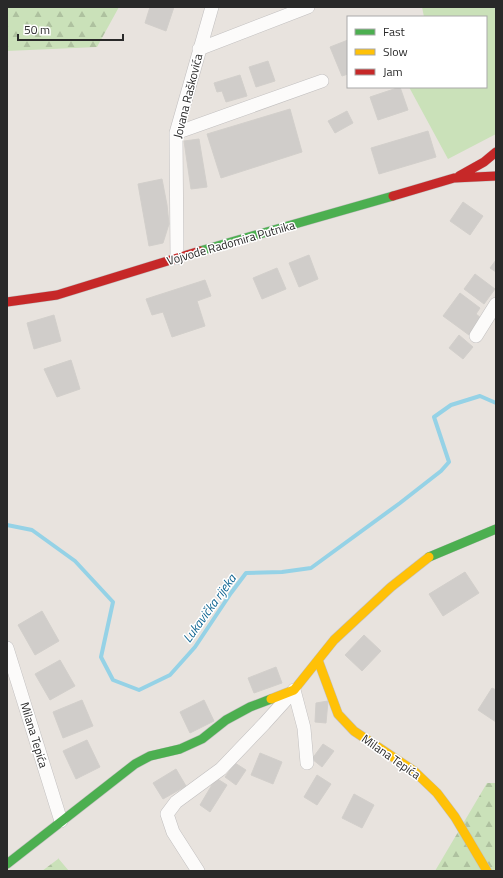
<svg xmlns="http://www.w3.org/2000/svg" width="503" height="878" font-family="'Titillium Web',sans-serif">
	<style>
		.grass { fill: #cae1b9 }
		.forest { fill: url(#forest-firs) }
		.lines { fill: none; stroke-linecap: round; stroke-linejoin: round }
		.stream { stroke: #95d2e6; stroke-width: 4 }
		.building { fill: #d0cdca; stroke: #d2cfcb }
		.street-casing { stroke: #c1bfbf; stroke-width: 14 }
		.fast-casing { stroke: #c1bfbf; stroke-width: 10 }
		.slow-casing { stroke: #c1bfbf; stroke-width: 10 }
		.jam-casing { stroke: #c1bfbf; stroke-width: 10 }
		.street { stroke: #fcfbfa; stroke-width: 13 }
		.fast { stroke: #4caf50; stroke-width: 9 }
		.slow { stroke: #ffc107; stroke-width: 9 }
		.jam { stroke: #c62828; stroke-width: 9 }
		.labels { text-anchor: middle; stroke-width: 3; stroke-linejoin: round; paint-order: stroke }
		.street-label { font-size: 12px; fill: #292929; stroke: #fff }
		.water-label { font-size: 13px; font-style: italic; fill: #136793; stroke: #fff }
	</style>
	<defs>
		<pattern id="forest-firs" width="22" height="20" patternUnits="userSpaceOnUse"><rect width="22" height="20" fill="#cae1b9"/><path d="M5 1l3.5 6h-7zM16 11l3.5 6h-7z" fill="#aec19f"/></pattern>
	</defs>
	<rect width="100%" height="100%" fill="#e8e3de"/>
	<path class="grass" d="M422,7H496V134L448,159L409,87H486V17H424Z"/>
	<path class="forest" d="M7,7H119L97,47L7,51Z
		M487,783H496V871H435Z
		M58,858L69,871H42L58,859Z"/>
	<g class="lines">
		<path class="stream" d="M7,525L32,530L75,561L113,602L101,657L113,680L139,690L170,675L195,647L231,593L246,573L282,572L311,568L400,503L441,471L449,462L434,417L451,405L480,396L496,403"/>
	</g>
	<path class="building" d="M150,7H174L166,31L145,23Z
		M348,40V74L342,76L330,47Z
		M268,61L275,81L256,87L249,67Z
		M240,75L247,96L226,102L222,91L217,92L214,83Z
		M400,87L408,110L378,120L370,97Z
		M290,109L302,152L221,178L207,134Z
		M347,111L353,123L335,133L328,121Z
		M428,131L436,157L379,174L371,148Z
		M199,139L207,187L191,189L184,141Z
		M162,179L167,205L169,224L163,243L149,246L138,184Z
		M463,202L483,216L470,235L450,221Z
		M309,255L318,279L299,287L289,263Z
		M496,260V272L490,268Z
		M277,268L286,289L262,299L253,278Z
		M475,274L495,289L484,304L464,289Z
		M205,280L211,296L197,301L205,326L172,337L163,312L152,315L146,299Z
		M460,293L480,308L476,314L481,318L469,335L443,316Z
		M54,315L61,341L34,349L27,323Z
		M459,335L473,347L463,359L449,348Z
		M71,360L80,389L57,397L44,369Z
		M465,572L479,593L443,616L429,594Z
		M42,611L59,641L35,655L18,625Z
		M364,635L381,651L362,671L345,655Z
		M60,660L75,686L50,700L35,674Z
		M276,667L282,683L254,693L248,678Z
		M492,688L496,690V722L478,710Z
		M82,700L93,726L63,738L53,712Z
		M204,700L214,721L190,733L180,712Z
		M328,701L326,723L315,722L316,703Z
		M87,740L100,767L76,779L63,751Z
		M323,744L334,751L322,767L312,759Z
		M260,753L282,762L273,784L251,775Z
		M235,763L246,770L236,785L225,777Z
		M176,769L186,786L163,799L153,783Z
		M317,775L331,784L317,805L304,797Z
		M216,778L227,785L210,812L200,805Z
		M354,794L374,805L362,828L342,818Z"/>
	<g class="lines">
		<defs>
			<path id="street" d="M199,49L308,7
				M176,133L322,81
				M177,258L176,133L212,7
				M476,336L496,304
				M7,648L61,821
				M294,690L304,728L307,763
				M198,871L173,832L167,814L176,802L221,769L264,724L292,693"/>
			<path id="fast" d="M200,251L393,196
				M429,557L496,529
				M7,864L135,764L150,756L180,749L202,739L226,720L250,707L271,699"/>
			<path id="slow" d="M318,660L338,714L354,731L414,771L437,793L455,817L487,871
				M271,699L294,690L334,640L391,587L429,557"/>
			<path id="jam" d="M459,176L484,162L496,152
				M393,196L454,178L496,176
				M7,302L57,295L200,251"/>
		</defs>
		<use href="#street" class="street-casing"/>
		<use href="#fast" class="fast-casing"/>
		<use href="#slow" class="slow-casing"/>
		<use href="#jam" class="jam-casing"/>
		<use href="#street" class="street"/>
		<use href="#fast" class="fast"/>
		<use href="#slow" class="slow"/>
		<use href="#jam" class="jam"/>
	</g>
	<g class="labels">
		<g class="street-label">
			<text transform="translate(188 96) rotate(-76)" y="4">Jovana Raškovića</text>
			<text transform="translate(231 243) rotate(-16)" y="4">Vojvode Radomira Putnika</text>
			<text transform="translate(34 735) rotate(73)" y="4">Milana Tepića</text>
			<text transform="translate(391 757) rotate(35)" y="4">Milana Tepića</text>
		</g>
		<g class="water-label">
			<text transform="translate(209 608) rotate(-54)" y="5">Lukavička rijeka</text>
		</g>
	</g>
	<rect width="503" height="878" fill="none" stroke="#292929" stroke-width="16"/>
	<rect x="347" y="16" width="140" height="72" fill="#ffffff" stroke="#a9a9a9"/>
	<rect x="355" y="29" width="20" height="6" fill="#4caf50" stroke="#a9a9a9"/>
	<text x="383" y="36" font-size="12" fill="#292929">Fast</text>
	<rect x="355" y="49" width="20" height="6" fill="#ffc107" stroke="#a9a9a9"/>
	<text x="383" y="56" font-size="12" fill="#292929">Slow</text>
	<rect x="355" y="69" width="20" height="6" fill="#c62828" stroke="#a9a9a9"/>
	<text x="383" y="76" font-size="12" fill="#292929">Jam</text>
	<path d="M18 34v6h105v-6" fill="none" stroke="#292929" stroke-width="2"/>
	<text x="24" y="34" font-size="12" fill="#292929" stroke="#ffffff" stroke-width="3" paint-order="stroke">50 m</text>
</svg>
